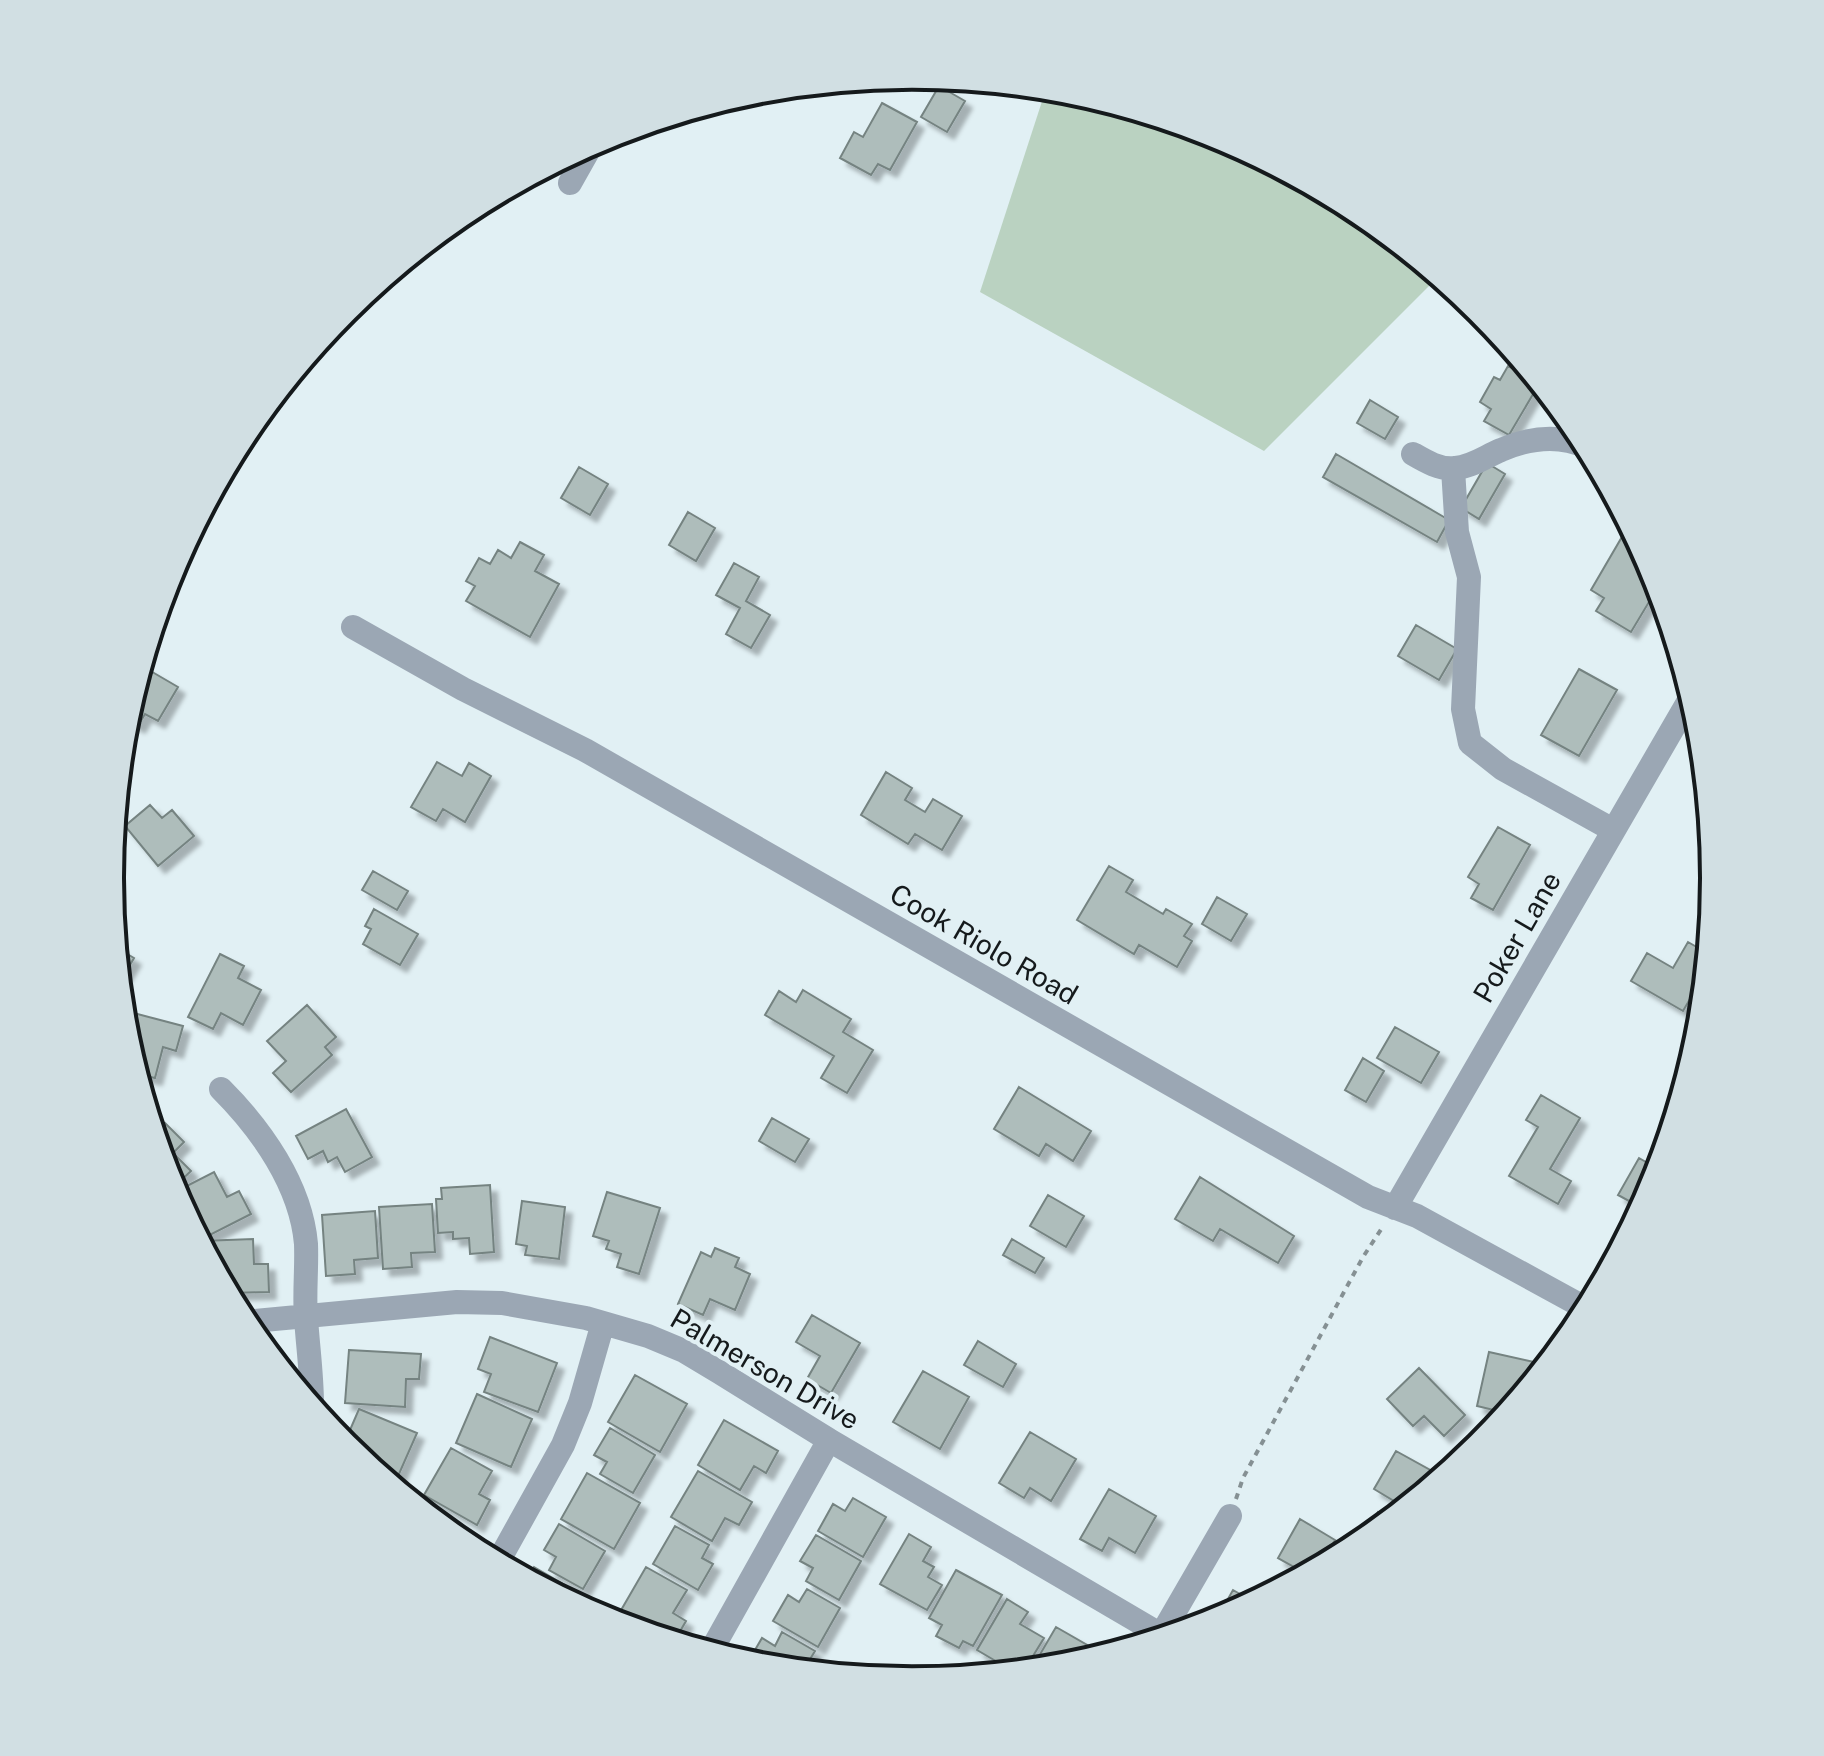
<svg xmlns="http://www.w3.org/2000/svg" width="1824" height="1756" font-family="'Public Sans',sans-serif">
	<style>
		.green { fill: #bad2c1 }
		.building { fill: #aebdbb; stroke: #758381; stroke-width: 2; filter: url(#shadow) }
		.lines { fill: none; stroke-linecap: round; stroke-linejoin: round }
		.path { stroke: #859093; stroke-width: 4; stroke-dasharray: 6 6; stroke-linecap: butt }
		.minor { stroke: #9ba7b4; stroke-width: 24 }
		.labels { text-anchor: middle; stroke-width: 8; stroke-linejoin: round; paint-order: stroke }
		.street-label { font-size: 28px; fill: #151a1c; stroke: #e1f0f4 }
		.rim { fill: none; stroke: #151a1c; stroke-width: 4 }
	</style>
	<defs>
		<filter id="shadow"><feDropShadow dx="7" dy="7" stdDeviation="2" flood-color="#0004"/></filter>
	</defs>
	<rect width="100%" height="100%" fill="#e1f0f4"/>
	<path class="green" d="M1046,89L1069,92L1219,137L1358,211L1438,277L1264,451L980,292Z"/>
	<path class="building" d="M939,86L965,101L947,132L921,117Z
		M882,103L917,122L890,170L878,164L871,175L840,158L854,132L863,137Z
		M1508,366L1539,384L1509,435L1484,421L1491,409L1480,402L1494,377L1500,380Z
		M1370,400L1398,417L1385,439L1357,423Z
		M1336,454L1449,520L1437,542L1323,477Z
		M1487,463L1505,474L1479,519L1461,508Z
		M579,467L608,484L590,515L561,498Z
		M688,512L715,528L696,561L669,545Z
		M1626,530L1634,535L1653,572L1658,587L1631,632L1596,611L1604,598L1591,590Z
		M520,542L544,555L535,571L559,584L530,637L466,601L475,586L466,581L479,558L490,564L498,550L511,558Z
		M734,563L759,577L746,601L770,615L751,648L726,634L740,608L716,595Z
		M1416,625L1457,649L1439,680L1398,656Z
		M142,666L178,687L158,721L145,714L138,726L126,719Z
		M1579,669L1617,690L1579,756L1541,735Z
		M437,762L462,776L469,763L491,776L465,822L443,809L436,821L411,807Z
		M886,772L912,788L905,800L925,812L933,799L962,816L942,850L915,834L908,844L861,815Z
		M150,805L162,818L172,810L194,836L158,866L125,826Z
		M1498,827L1530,845L1493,910L1471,898L1479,884L1468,877Z
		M1109,866L1133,880L1126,892L1163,914L1166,909L1192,924L1184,936L1192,941L1177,967L1139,945L1134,954L1077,920Z
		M373,871L408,891L397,910L362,890Z
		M1217,897L1247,914L1231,941L1202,924Z
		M374,909L418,934L400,965L363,944L371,929L365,926Z
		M1688,942L1707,953L1701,963L1705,966L1704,975L1683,1011L1631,981L1647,953L1673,968Z
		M117,948L134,958L120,982Z
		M220,954L244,966L238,978L261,990L243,1025L221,1013L213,1029L188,1017Z
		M803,990L851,1019L843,1032L873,1050L847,1093L821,1078L834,1056L765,1015L779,991L796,1002Z
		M307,1005L336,1037L325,1047L332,1055L291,1092L273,1073L286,1061L267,1041Z
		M126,1011L183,1026L176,1051L163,1047L155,1078L137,1074L125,1034L124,1020Z
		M1395,1027L1439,1052L1421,1083L1377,1058Z
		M1363,1058L1384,1071L1366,1102L1345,1090Z
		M1019,1087L1091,1131L1073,1161L1046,1144L1039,1156L994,1129Z
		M1541,1095L1580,1118L1550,1169L1571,1181L1558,1204L1509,1176L1538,1127L1526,1120Z
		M346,1109L372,1157L345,1172L337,1157L328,1162L323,1151L308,1159L296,1136Z
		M772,1118L809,1139L795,1162L759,1141Z
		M165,1123L184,1142L173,1153L191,1171L173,1188L155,1133Z
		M1639,1158L1658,1169L1653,1185L1640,1207L1618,1195Z
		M214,1172L227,1197L239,1191L251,1214L200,1240L175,1192Z
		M1200,1177L1294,1236L1278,1263L1220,1229L1213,1241L1175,1219Z
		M490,1185L494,1252L470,1254L469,1238L453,1239V1232L438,1233L436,1199H442L441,1188Z
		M607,1192L660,1208L639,1274L617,1267L621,1254L606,1249L609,1241L593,1236Z
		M1048,1195L1084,1216L1066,1247L1030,1226Z
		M522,1201L565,1207L559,1259L525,1255L527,1246L516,1244Z
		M432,1204L435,1252L411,1253L412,1267L383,1269L379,1207Z
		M375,1211L378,1258L354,1260L355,1274L326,1276L322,1215Z
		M253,1239L254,1264H268L269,1292L229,1293L201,1241Z
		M1012,1239L1044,1258L1035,1273L1003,1255Z
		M715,1248L739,1258L735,1267L750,1274L735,1310L710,1299L703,1315L678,1304L701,1252L711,1257Z
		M812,1315L860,1343L831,1393L807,1379L820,1356L796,1342Z
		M490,1337L557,1363L538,1412L484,1392L491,1374L478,1369Z
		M978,1341L1016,1364L1003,1387L964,1365Z
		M349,1350L421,1354L419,1379H406L405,1407L345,1403Z
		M1489,1352L1534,1362L1528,1385L1506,1413L1477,1406Z
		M1419,1368L1465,1415L1444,1436L1424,1416L1413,1426L1387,1399Z
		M923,1371L969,1397L940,1449L893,1422Z
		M635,1375L687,1404L660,1452L608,1422Z
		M477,1394L532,1419L511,1467L456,1443Z
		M359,1409L417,1433L395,1483L387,1480L354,1453L359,1441L347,1437Z
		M724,1420L778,1451L766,1473L754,1466L740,1490L698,1465Z
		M610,1428L655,1455L633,1493L600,1474L607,1462L594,1455Z
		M1030,1432L1076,1459L1051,1501L1030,1488L1024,1498L999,1483Z
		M451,1448L492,1471L479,1494L490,1500L477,1525L424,1495Z
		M1396,1451L1441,1476L1404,1507L1374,1489Z
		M698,1471L752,1502L739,1525L725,1518L712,1541L671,1517Z
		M587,1473L640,1503L614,1549L561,1519Z
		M1109,1489L1156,1516L1135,1553L1109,1538L1102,1551L1080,1539Z
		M853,1498L886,1517L863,1557L818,1531L833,1504L845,1511Z
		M1378,1512L1390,1518L1361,1542Z
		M1300,1519L1335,1540L1321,1565L1305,1573L1278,1558Z
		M436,1520L470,1539L467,1545H466Z
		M559,1524L605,1551L583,1589L549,1570L556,1557L544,1550Z
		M675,1526L709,1545L702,1558L713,1564L698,1590L653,1564Z
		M909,1534L931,1547L923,1561L934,1567L928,1577L942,1585L927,1610L880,1584Z
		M816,1535L861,1561L839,1600L806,1581L813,1568L800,1561Z
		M534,1567L584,1596L579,1605L528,1577Z
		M646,1567L687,1590L673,1613L686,1621L675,1640L662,1636L620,1612Z
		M956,1570L1002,1595L973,1646L963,1641L959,1648L936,1636L942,1625L929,1618Z
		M807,1589L840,1608L818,1647L773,1621L788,1595L799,1602Z
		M1233,1590L1252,1601L1216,1620Z
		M1007,1599L1028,1612L1020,1624L1044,1638L1025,1669L1011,1670L977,1650Z
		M1056,1627L1101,1653L1100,1655L1068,1665L1032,1668Z
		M782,1632L815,1651L804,1669L748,1662L762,1638L775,1646Z"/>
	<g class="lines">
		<path class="path" d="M1236,1499L1243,1478L1363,1257L1384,1225"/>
		<path class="minor" d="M570,183L592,144
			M1413,454C1425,461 1440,470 1455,468C1472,467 1486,456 1501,450C1529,438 1559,434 1587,447
			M1453,469L1457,532L1469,577L1463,709L1470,743L1503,769L1613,830
			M353,627L463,689L585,750L1368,1197L1417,1216L1587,1309
			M221,1089C261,1129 301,1185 306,1244C307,1269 304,1294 306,1318C308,1348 312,1376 312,1405
			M1395,1208L1691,697
			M244,1322L457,1302L502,1303L586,1318L648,1336L684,1351L719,1372L829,1440L1163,1636
			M498,1562L563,1445L580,1403L603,1323
			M1160,1637L1230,1516
			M711,1651L829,1440"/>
	</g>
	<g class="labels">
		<g class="street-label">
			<text transform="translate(1517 937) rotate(-60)" y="10">Poker Lane</text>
			<text transform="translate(984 944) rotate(30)" y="10">Cook Riolo Road</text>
			<text transform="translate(765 1369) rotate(30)" y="10">Palmerson Drive</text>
		</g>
	</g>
	<path d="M0 0H1824V1756H0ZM124 878a788 788 0 1 1 1576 0a788 788 0 1 1-1576 0Z" fill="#d1dfe3" fill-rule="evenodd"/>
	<path class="rim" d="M124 878a788 788 0 1 1 1576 0a788 788 0 1 1-1576 0Z"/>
</svg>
